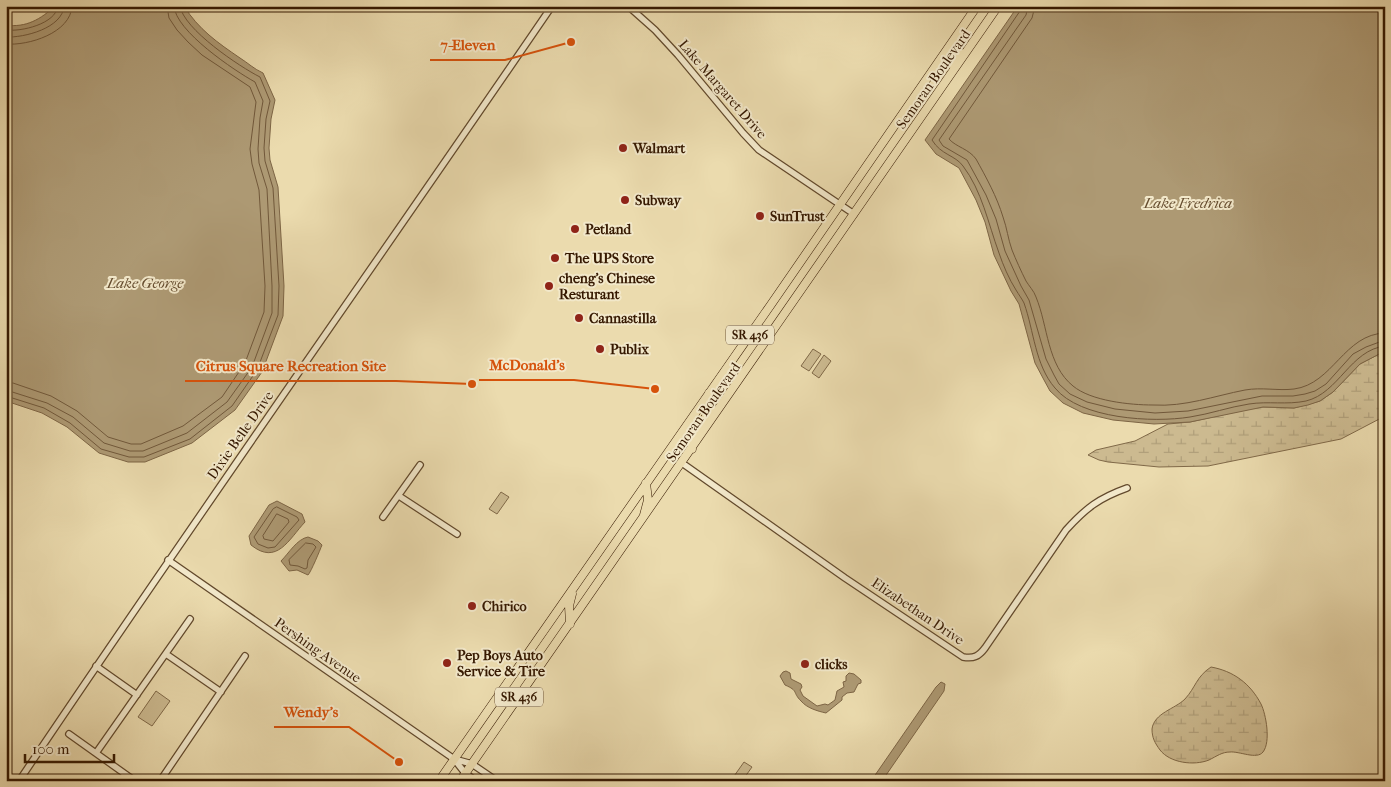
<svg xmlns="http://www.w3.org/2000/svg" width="1391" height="787" font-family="'IM FELL French Canon',serif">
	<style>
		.grass { fill: #ccba90; stroke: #806948 }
		.wetland { fill: url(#wetland-marsh); stroke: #806948 }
		.water { fill: #ad9973; stroke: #7d6545 }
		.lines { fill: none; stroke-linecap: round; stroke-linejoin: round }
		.shore { stroke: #71583a; stroke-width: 1 }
		.minor-casing { stroke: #62492c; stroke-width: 8 }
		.major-casing { stroke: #351800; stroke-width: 9 }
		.minor { stroke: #f2e8ca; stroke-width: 5.5 }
		.major { stroke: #ebdbae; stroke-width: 8 }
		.poi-dot { fill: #8f2418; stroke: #f2e8ca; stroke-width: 2 }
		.labels { text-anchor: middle; stroke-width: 4; stroke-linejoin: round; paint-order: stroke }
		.shield { fill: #f2e8ca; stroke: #6e563d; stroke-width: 1 }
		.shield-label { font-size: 12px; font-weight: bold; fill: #351800 }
		.street-label { font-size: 14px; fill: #351800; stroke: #f2e8ca }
		.poi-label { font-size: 14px; font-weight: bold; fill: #351800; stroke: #f2e8ca; text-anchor: start }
		.water-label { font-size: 15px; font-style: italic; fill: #654c2e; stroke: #f2e8ca }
		.leader { fill: none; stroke: #d6520b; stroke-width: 2 }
		.callout-dot { fill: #d6520b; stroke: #f2e8ca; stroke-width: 2 }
		.callout-label { font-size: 15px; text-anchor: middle; font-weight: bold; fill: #d6520b; stroke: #f2e8ca; stroke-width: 4; stroke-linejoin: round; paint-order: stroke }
	</style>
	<defs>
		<pattern id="wetland-marsh" width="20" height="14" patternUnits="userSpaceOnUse" patternTransform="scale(1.25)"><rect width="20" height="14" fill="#ccba90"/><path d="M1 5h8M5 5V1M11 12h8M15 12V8" fill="none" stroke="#b09f7a"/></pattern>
	</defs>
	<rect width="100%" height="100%" fill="#ebdbae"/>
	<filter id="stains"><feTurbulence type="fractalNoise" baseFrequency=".004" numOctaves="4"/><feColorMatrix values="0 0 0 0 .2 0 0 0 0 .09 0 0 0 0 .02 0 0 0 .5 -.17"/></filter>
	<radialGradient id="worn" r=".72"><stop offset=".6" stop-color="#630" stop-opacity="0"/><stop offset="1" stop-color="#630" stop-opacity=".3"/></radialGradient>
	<path class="grass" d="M813,349L821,354L809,371L801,366Z
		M824,355L831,361L819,378L812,373Z
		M501,492L509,497L497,514L489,509Z
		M156,691L170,701L152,726L138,717Z
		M744,762L752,767L742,781H735L732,779Z"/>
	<path class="wetland" d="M1385,351V416L1341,439L1208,466L1159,467L1108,462L1099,460L1088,455L1096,450L1135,441L1168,424L1190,422L1249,409L1263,407L1294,408L1320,401L1333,392L1360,364Z
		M1211,667C1233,671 1250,683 1261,704C1266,714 1271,742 1263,752C1257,760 1239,751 1230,752C1222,752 1217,756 1209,760C1194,766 1170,763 1160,750C1155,743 1152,738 1152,729C1154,713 1175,709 1185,699C1196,687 1196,677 1211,667Z"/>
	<path class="water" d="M55,6H184C198,29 218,43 240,58C248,63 254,69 263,73L275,100L271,119L269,148L270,160L278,187L284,286L283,316L262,372L235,410L192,443L145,462H128L99,453L67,427L42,413L6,401V25C26,28 41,19 55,6Z
		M1018,6H1385V351L1360,364L1333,392L1320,401L1308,405L1294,408L1263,407L1190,422L1154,424L1113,420L1083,413L1063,403L1050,391L1044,380L1035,363L1019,304L1011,291L994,255L985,222L976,200L959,168L936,154L925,140Z
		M277,501L302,514L305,522C289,539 277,566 251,545L249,536L269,505Z
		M308,537L318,541L322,545C320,550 311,572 308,575L297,570L289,571L281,561C289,553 297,539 308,537Z
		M786,671L790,673L791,679L801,684L802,687L800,690L803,696L817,706L825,704L828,705L835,700L837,691L844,687L843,682L846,681V676L849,673L854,674L861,680V683L858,684L854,692L847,693L842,697V700L826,713C817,711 807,708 801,701C792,692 799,691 785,685L780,676L783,672Z
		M941,682L945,684L944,691L882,781H871L936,687Z"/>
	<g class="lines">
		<path class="shore" d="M1021,6L1020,11L932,140C941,155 955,155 963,166C982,191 988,223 999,253C1003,265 1009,279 1016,290C1019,295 1022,299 1024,303C1034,331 1035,365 1055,388C1080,419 1153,423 1190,417C1210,414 1229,407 1249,404C1268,401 1287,405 1306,401C1339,393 1350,350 1385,346
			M1028,6L1026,15L939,140L943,146L967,160L986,195L996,219L1005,251L1021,286L1029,300L1046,359L1054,375L1059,384L1070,394L1087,402L1115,409L1155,413L1188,411L1262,396H1293L1305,394L1315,391L1326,384L1353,354L1366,347L1385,340
			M1035,6L1032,18L949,139C956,147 969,149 976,159C986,177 997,197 1003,217C1007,228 1008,239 1012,250C1016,260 1021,271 1026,281C1029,286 1034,291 1036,297C1048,326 1047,365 1073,386C1091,401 1130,405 1153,405C1185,407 1214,396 1245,390C1262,387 1278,391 1294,389C1333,384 1344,334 1385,333
			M6,30C21,32 56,24 58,6
			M6,37C24,38 63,28 64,6
			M6,44C28,46 71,33 72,6
			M6,383H13L51,396L77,411L108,437L131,444H141L183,426L222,397L245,363L264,312L265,286L259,190L252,164L250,149L256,102L250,87L202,55L188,42L177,30L169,18L167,6
			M6,390L47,403L73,417L104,443L130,451H143L187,433L227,402L252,367L272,313V286L267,189L259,163L258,149L260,118L263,101L255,82C235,71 175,31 174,6
			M6,396L44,408L70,423L101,449L129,457H144L190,439L232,406L257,370L278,315L279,286L273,188L265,161L264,148L266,119L270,101L260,77C240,67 183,29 180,6
			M277,507L297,517L299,520L275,547L268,548L258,544L254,537L273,509Z
			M277,514L288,519L289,522L273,541L264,539L263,536Z
			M306,543L313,544L316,547L308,560L307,568L305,569L298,566L290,565L289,560Z"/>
		<defs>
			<path id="minor" d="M628,6L655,30L678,55L743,133L759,150L854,214
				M682,463L845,578L963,657C974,659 979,656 985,648L1066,530C1086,508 1099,498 1127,488
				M399,496L457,534
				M383,517L420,465
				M168,560L454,759L465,773L476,781
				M166,654L221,692
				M96,666L137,695
				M69,734L135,781
				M96,753L190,619
				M454,759L472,764L497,781
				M19,781C194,520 375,265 552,6
				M160,781L245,656"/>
			<path id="major" d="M953,65C958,54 961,46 958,34
				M692,449C692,446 691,441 692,437C699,420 717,414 709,393
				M644,515L648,500L646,483
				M570,624L569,606L572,594
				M439,781L770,306L977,6
				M460,781L998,6"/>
		</defs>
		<use href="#minor" class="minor-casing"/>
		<use href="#major" class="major-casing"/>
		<use href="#minor" class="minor"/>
		<use href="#major" class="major"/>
	</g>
	<g class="poi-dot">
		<circle cx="623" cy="148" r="5"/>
		<circle cx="625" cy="200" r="5"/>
		<circle cx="760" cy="216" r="5"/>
		<circle cx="575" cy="229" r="5"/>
		<circle cx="555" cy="258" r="5"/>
		<circle cx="549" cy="286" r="5"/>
		<circle cx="579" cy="318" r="5"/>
		<circle cx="600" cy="349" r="5"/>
		<circle cx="472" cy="606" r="5"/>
		<circle cx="447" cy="663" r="5"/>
		<circle cx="805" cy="664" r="5"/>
	</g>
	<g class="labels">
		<g class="shield">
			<rect x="726" y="325.5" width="48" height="19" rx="4"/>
			<rect x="495" y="687.5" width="48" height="19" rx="4"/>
		</g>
		<g class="shield-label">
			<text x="750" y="339">SR 436</text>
			<text x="519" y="701">SR 436</text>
		</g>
		<g class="street-label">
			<text transform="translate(933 79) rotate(-55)" y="5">Semoran Boulevard</text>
			<text transform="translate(723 89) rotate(49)" y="5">Lake Margaret Drive</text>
			<text transform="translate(703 412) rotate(-55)" y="5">Semoran Boulevard</text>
			<text transform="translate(240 435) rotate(-55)" y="5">Dixie Belle Drive</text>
			<text transform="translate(918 611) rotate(34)" y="5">Elizabethan Drive</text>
			<text transform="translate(318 650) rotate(35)" y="5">Pershing Avenue</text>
		</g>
		<g class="poi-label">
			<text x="633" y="153">Walmart</text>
			<text x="635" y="205">Subway</text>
			<text x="770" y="221">SunTrust</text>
			<text x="585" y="234">Petland</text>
			<text x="565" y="263">The UPS Store</text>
			<text x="559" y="283">cheng's Chinese<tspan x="559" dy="16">Resturant</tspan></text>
			<text x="589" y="323">Cannastilla</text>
			<text x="610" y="354">Publix</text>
			<text x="482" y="611">Chirico</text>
			<text x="457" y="660">Pep Boys Auto<tspan x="457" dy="16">Service &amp; Tire</tspan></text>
			<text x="815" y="669">clicks</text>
		</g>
		<g class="water-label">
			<text x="1188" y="208">Lake Fredrica</text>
			<text x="145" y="288">Lake George</text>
		</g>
	</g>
	<path class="leader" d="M571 42L505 60H430M655 389L574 380H479M472 384L396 381H185M399 762L349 727H274"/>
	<g class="callout-dot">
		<circle cx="571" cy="42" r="5"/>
		<circle cx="655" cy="389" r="5"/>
		<circle cx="472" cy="384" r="5"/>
		<circle cx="399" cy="762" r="5"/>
	</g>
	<g class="callout-label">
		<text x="468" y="50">7-Eleven</text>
		<text x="527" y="370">McDonald's</text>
		<text x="291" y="371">Citrus Square Recreation Site</text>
		<text x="311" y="717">Wendy's</text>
	</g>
	<rect width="1391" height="787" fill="none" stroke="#ebdbae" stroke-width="25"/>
	<rect x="8" y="8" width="1376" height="772" fill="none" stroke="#351800" stroke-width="2.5"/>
	<rect x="12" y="12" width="1366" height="762" fill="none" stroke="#351800"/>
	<path d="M25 754v8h89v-8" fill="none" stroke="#351800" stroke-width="2.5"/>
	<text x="32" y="754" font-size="15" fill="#351800" stroke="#f2e8ca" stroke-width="4" paint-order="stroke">100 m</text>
	<rect width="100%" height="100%" filter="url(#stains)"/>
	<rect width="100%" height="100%" fill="url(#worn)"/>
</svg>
